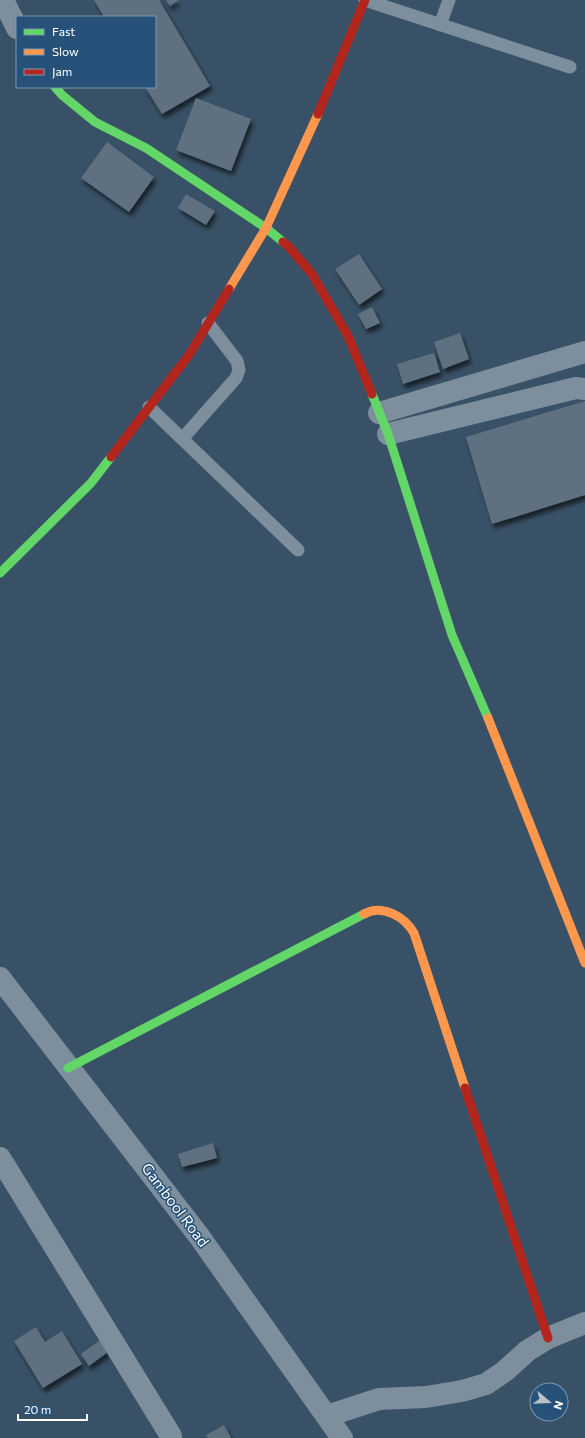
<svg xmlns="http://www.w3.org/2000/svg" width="585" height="1438" font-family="Commissioner,sans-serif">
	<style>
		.building { fill: #5e7181; filter: url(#shadow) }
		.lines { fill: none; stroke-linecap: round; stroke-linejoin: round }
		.lane { stroke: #7d8e9d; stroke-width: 13 }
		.street { stroke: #7d8e9d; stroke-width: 22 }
		.fast { stroke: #63d668; stroke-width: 9 }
		.slow { stroke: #ff974d; stroke-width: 9 }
		.jam { stroke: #b3261e; stroke-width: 9 }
		.labels { text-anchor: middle; stroke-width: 3; stroke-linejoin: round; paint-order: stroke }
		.street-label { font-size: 15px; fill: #fff; stroke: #265279 }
	</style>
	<defs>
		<filter id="shadow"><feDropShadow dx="2.5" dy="4.5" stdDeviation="2" flood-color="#0009"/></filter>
	</defs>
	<rect width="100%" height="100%" fill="#395166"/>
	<path class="building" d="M94,0H159L210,86L162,114L145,87H155V17H104Z
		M166,0H179L170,6Z
		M196,98L251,119L231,171L176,150Z
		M107,142L154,177L129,212L81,178Z
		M186,194L215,211L206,225L178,208Z
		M359,254L382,289L359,305L335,269Z
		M372,307L380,323L366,329L358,314Z
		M460,333L469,359L443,369L434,342Z
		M434,353L440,372L403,384L397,364Z
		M585,401V495L492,524L466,437Z
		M213,1143L217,1158L182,1167L178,1154Z
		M36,1327L45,1342L62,1331L82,1364L43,1388L14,1341Z
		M100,1340L108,1352L89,1366L81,1354Z
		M224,1425L231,1438H208L206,1435Z"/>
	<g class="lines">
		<path class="lane" d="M365,0L570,67
			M440,25L449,0
			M149,407L298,550
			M182,439L236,378L239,370L237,361L208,323"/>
		<path class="street" d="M3,0L17,28
			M379,413L585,352
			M388,434L576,388L585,389
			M0,978L199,1236L342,1438
			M0,1158L171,1436
			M327,1416L379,1399L426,1397L462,1391L486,1384L505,1371L527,1351L548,1338L585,1323"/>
		<path class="fast" d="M55,87L62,95L95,122L146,148L266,228L283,242
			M372,394L388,434L452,635L488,718
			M0,573L91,483L111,457
			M68,1068L364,914"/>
		<path class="slow" d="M229,289L266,228L318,114
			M488,718L585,963
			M364,914C382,904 404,916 414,933L465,1088"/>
		<path class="jam" d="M318,114L365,0
			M283,242L289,247L312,274L348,336L372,394
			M111,457L189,355L229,289
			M465,1088L548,1338"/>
	</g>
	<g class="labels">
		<g class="street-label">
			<text transform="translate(175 1205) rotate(53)" y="5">Gambool Road</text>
		</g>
	</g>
	<rect x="16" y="16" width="140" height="72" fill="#265279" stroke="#7d97af"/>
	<rect x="24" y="29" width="20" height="6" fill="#63d668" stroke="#7d97af"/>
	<text x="52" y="36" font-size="12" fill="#ffffff">Fast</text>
	<rect x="24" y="49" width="20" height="6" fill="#ff974d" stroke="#7d97af"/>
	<text x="52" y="56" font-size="12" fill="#ffffff">Slow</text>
	<rect x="24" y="69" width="20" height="6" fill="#b3261e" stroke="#7d97af"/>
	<text x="52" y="76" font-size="12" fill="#ffffff">Jam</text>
	<g transform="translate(549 1402) rotate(109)"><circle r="19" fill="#265279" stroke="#7d97af"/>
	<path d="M0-3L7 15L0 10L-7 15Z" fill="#bac2c9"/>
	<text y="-6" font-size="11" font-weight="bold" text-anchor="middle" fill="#ffffff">N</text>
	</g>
	<path d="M18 1414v6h69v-6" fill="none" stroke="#ffffff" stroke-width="2"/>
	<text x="24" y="1414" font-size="12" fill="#ffffff" stroke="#265279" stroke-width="3" paint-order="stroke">20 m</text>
</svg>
